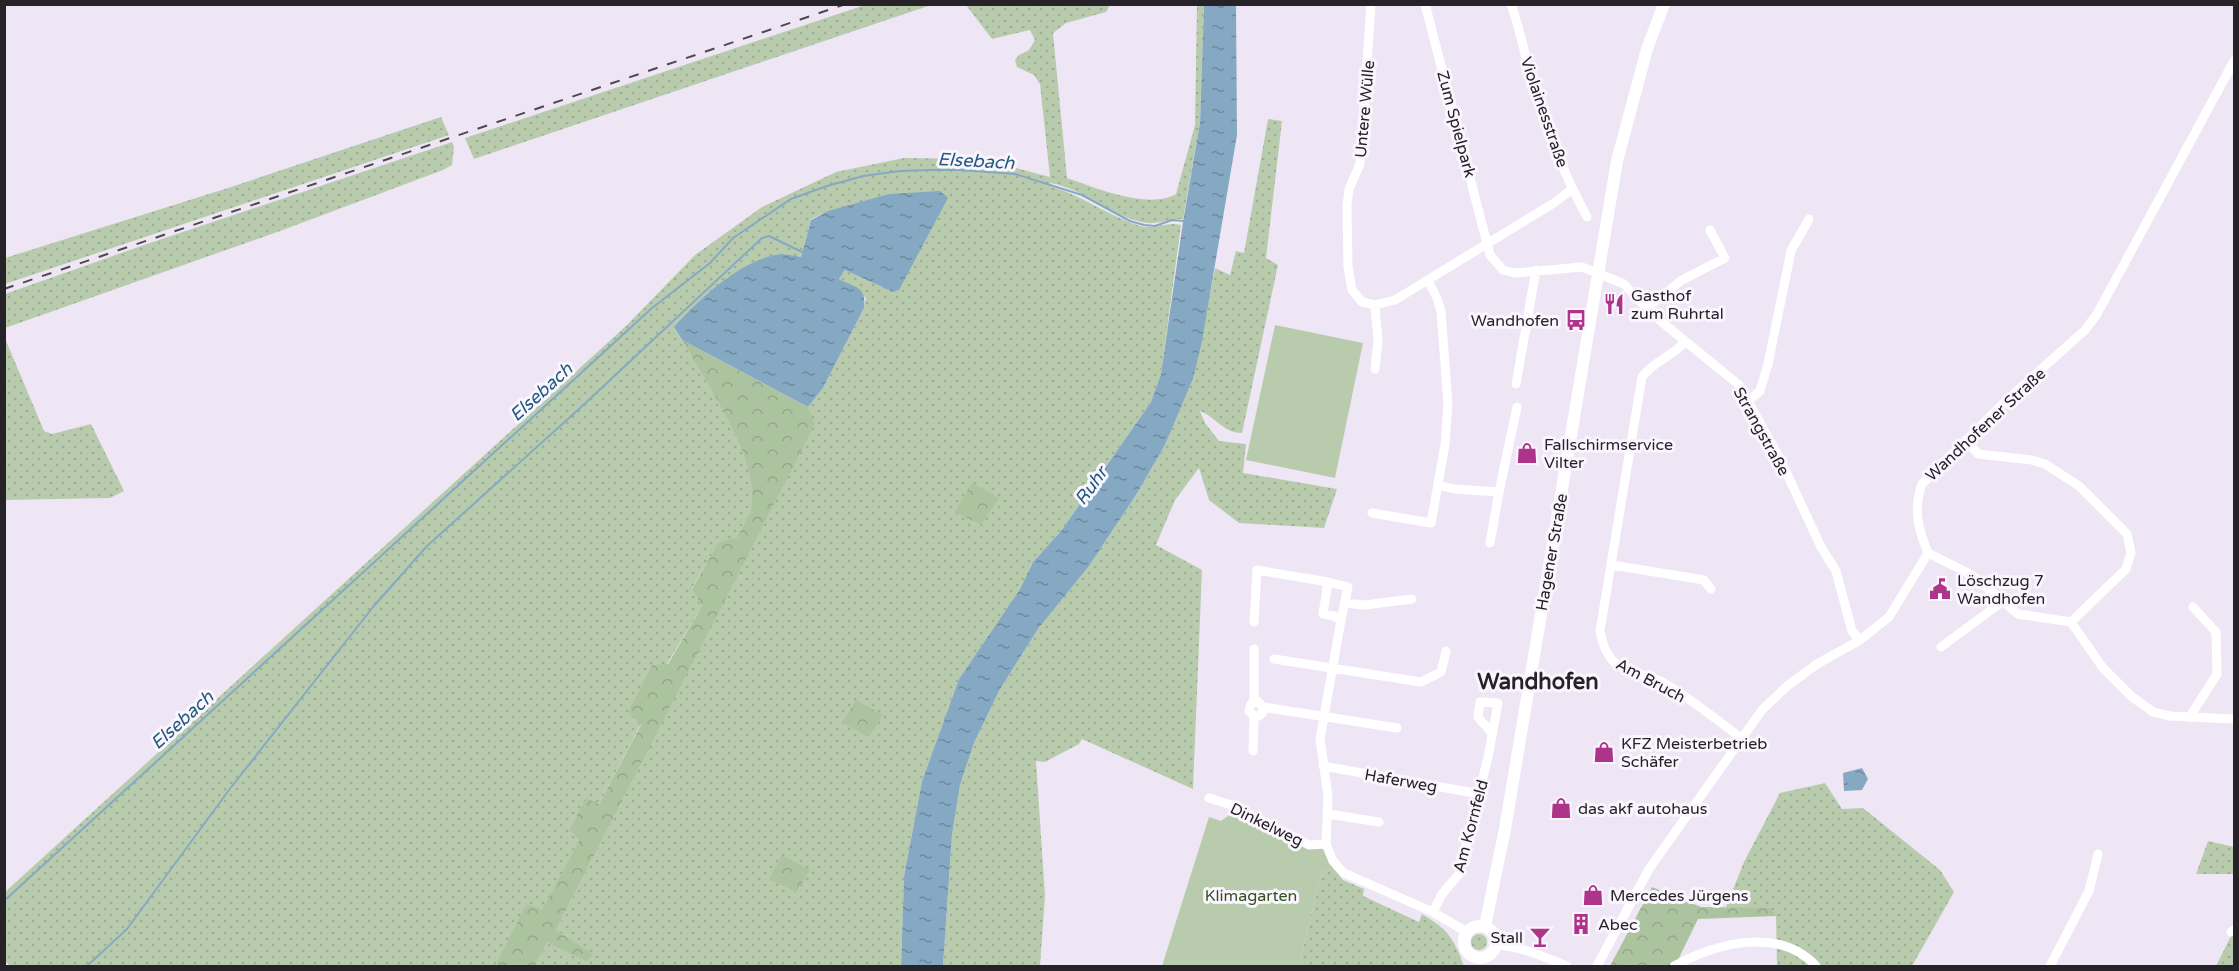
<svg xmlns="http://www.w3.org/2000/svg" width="2239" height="971" font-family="'Varela Round',sans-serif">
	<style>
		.grass { fill: url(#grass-dots) }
		.forest { fill: url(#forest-crowns) }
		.park { fill: #b8ccad }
		.water { fill: url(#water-ripples) }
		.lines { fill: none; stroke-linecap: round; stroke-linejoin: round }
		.stream { stroke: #86a9c3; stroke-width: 2 }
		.minor { stroke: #fff; stroke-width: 9 }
		.major { stroke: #fff; stroke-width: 12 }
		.rail { stroke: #4d4950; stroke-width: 2; stroke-dasharray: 10 10; stroke-linecap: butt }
		.labels { text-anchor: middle; stroke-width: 6; stroke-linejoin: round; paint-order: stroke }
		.street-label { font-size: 16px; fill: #262328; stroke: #faf5fe }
		.poi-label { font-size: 16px; fill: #262328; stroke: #faf5fe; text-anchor: start }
		.park-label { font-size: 16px; fill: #33511f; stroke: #faf5fe }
		.water-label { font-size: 18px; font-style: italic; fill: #1f597d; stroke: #faf5fe }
		.district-label { font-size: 22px; font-weight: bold; fill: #262328; stroke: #faf5fe }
	</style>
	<defs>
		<pattern id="grass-dots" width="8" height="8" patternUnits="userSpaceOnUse" patternTransform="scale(1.5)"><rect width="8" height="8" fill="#b8ccad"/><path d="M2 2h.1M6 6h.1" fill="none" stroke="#9eaf95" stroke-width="1.8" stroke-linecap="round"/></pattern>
		<pattern id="forest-crowns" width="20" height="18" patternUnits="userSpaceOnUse" patternTransform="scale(1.5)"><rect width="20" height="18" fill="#acc3a0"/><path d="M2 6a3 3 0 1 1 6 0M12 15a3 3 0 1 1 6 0" fill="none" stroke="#94a78a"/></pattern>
		<pattern id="water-ripples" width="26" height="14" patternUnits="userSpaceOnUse" patternTransform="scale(1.5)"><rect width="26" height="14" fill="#86a9c3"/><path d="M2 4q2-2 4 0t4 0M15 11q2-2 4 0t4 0" fill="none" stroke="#6d899e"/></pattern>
	</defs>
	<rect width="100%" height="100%" fill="#efe6f5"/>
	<path class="grass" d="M868,4L931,5L474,159L465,138Z
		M966,5H1110L1106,12L1066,23L1053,33L1067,178C1096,188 1149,210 1176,194L1195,125L1197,5H1204L1200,123L1183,219C1169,218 1156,226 1141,222C1109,214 1083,189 1050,183V186C1082,195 1108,216 1140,226C1155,230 1167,221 1181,225L1161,374L1151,402L1061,531L1033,562L1020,589L959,679L922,781L904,876L901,966H535L547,943L587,962L592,954L556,930L814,424L808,407L823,388L864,308L866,298L839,279L845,270L893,292L828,211L811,219L801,257L783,254L720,285L674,327C698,369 759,458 753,504C751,514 742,527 737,537L718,544L692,588L702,606L667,664L628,713L641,724L599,804L586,799L569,830L579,840L542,911L527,905L496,962L499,966H10L5,961V892L627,325L695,255L762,207L836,172L904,158L982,159L1050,177L1040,84L1034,75L1017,67L1015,60L1019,55L1029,50L1035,40L1030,30L992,39Z
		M441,117L449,135L5,284V258L228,188Z
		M1268,119L1282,121L1266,258L1278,265L1242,433C1223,433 1216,417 1200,411L1205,423L1219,441L1246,444L1243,473L1337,489L1324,528L1239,523L1209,500L1199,468L1175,500L1156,545L1202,570L1193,789L1082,739L1079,744L1045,762L1036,761L1045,896L1040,966H943L952,835L960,785L974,743L999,691L1038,629L1089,566L1136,495L1165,445L1193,379L1215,268L1230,275L1236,251L1244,253Z
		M452,142L454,147L452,165L443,170L280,231L5,328V294L144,245Z
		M4,336L44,431L52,434L91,424L124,491L110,498L5,500Z
		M1825,783L1842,809L1863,808L1940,870L1954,892L1912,966H1777L1776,916L1726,907L1744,862L1780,793Z
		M2208,841L2234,847V874H2196Z
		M1333,868L1343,880L1364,889L1363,896L1419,922L1422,914C1449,930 1454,939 1464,966H1299L1320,878L1325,871Z
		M2234,933V966H2216L2231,936Z
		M1471 942a8 8 0 1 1 16 0a8 8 0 1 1-16 0Z"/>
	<path class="forest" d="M682,340L808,407L815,424L556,930L593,954L587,962L547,943L535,966H499L496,962L527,904L542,910L579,840L569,830L586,798L599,804L641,725L628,713L652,665L668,664L702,606L692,589L718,543L737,537C742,527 751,514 752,504C759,459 704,380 682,340Z
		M972,483L999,498L981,525L955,512Z
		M856,700L883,715L869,737L842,723Z
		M782,855L810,870L796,892L769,879Z
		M1652,887L1701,907L1771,908L1776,916L1698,919L1675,966H1610Z"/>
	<path class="park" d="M1275,325L1363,343L1335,478L1246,460Z
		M1236,810L1275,832L1308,847H1319L1324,849L1333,868L1325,871L1320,878L1299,966H1162L1209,817L1221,821Z"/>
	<path class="water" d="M1204,5H1236L1237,135L1202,341L1193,379L1165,445L1136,495L1089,566L1038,629L999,691L974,743L960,785L952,835L943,966H901L904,876L922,781L959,679L1020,589L1033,562L1061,531L1151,402L1161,374L1183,222L1200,123Z
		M940,191L948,198L899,290L893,292L845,270L839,279C855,288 867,286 864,308L823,388L808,407L682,340L674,327C700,299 742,258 782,254C788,254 795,256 801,257L811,220L828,211L889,194Z
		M1862,768L1868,779L1862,790L1844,791L1843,773Z"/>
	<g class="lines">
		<path class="stream" d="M4,901L652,308L710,263L733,238L791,199L827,186L863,176L900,171L931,170H960L1015,174L1082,195L1130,221L1144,225L1155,226L1172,220L1184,221
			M87,966L127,929L229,790L373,607L427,546L579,409L762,238L769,236L802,252"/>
		<path class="minor" d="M1371,4L1360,164L1349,189L1347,205L1348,267L1352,290L1362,302L1375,305L1395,300L1554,203L1572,189
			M1425,4L1490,255L1503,270L1515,273L1582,267L1624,284L1652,314L1739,385L1781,461L1821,547L1836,571L1852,631L1860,640
			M1511,4C1522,35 1527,67 1537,98C1549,139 1567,179 1587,217
			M1375,305L1378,341L1375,369
			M1647,308L1682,280L1725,258L1710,230
			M1685,342C1671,357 1654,361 1642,377L1600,631C1602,642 1605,653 1613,661C1626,675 1648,674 1664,683C1691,699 1716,719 1741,738
			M1516,384L1536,270
			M1748,401L1760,391L1768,364L1791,251L1809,219
			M1966,440L1978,454L2032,460L2045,464L2079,486L2127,534L2131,553L2126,569L2071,622
			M1438,485L1454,489L1499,492L1490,543
			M1499,492L1517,407
			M1372,513L1431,523L1445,445L1448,404L1441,311L1437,298L1428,281
			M1928,553L1972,575L2018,614L2071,622L2103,668L2131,696L2153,712L2170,716L2234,719
			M1612,565L1704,580L1711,589
			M1344,603L1365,605L1412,599
			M1341,620L1348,587L1328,582L1323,614L1334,616L1341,620L1320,739L1328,796L1326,844L1333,861L1344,873L1433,912L1467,932
			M1254,622L1257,570L1328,582
			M1941,647L2002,602
			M1254,649V702
			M1274,659L1421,682L1441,672L1446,651
			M1263,707V712L1259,716L1253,715L1249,711L1251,704L1257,701L1263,707L1397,728
			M2189,718L2217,674L2216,632L2193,607
			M1253,751L1254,716
			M1323,766L1480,794
			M1209,798L1234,806L1309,845L1326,844
			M1328,814L1379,822
			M1433,912L1442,894L1459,874L1488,757L1498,703L1480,702L1478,717L1492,733
			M2231,932L2234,930
			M1496,945C1521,946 1544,957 1567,966
			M1597,966L1649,869L1762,710L1787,686L1817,664L1860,640L1889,617L1928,553C1918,529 1913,508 1922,484L2006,401L2085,330L2097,314L2234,61
			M1674,966C1717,943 1779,926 1816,966
			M2050,966L2089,891L2098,854"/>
		<path class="major" d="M1464 942a16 16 0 1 1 32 0a16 16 0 1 1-32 0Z
			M1485,926L1505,829L1617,161L1647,49L1664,4"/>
		<path class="rail" d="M4,289L846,4"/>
	</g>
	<defs>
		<symbol id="restaurant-bare" viewBox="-9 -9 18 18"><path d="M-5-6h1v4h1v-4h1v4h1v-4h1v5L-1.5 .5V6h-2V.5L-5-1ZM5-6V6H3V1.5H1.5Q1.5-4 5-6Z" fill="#ad3488" stroke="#faf5fe" stroke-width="2.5" paint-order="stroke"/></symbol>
		<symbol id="bus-bare" viewBox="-9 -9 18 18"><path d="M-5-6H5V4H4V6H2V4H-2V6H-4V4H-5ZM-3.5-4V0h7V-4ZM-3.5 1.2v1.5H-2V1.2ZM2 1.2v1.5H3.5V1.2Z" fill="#ad3488" stroke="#faf5fe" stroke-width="2.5" paint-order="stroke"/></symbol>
		<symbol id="shop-bare" viewBox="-9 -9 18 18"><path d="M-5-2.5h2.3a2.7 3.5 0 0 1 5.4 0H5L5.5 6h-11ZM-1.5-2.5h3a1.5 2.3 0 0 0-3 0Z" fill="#ad3488" stroke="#faf5fe" stroke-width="2.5" paint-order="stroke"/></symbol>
		<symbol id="civic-bare" viewBox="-9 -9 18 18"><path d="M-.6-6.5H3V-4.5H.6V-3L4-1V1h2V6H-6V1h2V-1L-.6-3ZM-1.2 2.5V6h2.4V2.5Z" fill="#ad3488" stroke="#faf5fe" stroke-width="2.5" paint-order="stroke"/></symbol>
		<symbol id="building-bare" viewBox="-9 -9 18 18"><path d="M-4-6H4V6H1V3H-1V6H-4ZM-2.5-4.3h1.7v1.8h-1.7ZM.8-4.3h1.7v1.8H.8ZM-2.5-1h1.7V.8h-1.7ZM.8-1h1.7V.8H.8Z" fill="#ad3488" stroke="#faf5fe" stroke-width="2.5" paint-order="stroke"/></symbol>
		<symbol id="bar-bare" viewBox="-9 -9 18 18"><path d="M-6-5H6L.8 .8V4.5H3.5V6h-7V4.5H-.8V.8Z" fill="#ad3488" stroke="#faf5fe" stroke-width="2.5" paint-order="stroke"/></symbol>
	</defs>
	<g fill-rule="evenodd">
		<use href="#restaurant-bare" x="1599" y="289" width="30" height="30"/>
		<use href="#bus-bare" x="1561" y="305" width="30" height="30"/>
		<use href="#shop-bare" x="1512" y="438" width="30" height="30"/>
		<use href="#civic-bare" x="1925" y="574" width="30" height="30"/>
		<use href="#shop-bare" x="1589" y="737" width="30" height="30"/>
		<use href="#shop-bare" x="1546" y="793" width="30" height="30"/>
		<use href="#shop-bare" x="1578" y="880" width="30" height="30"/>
		<use href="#building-bare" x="1566" y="909" width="30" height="30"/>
		<use href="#bar-bare" x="1525" y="922" width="30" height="30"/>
	</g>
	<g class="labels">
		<g class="street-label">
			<text transform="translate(1364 109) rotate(-85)" y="6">Untere Wülle</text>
			<text transform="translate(1545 112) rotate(71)" y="6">Violainesstraße</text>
			<text transform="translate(1457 124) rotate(75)" y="6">Zum Spielpark</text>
			<text transform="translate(1985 424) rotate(-43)" y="6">Wandhofener Straße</text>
			<text transform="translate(1762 431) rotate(61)" y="6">Strangstraße</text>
			<text transform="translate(1551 552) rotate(-80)" y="6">Hagener Straße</text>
			<text transform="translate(1651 680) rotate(28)" y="6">Am Bruch</text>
			<text transform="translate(1401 780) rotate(10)" y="6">Haferweg</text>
			<text transform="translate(1267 824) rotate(26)" y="6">Dinkelweg</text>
			<text transform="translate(1470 826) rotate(-75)" y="6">Am Kornfeld</text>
		</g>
		<g class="poi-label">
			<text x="1631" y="301">Gasthof<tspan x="1631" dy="18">zum Ruhrtal</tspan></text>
			<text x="1559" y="326" text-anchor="end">Wandhofen</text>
			<text x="1544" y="450">Fallschirmservice<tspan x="1544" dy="18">Vilter</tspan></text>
			<text x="1957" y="586">Löschzug 7<tspan x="1957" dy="18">Wandhofen</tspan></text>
			<text x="1621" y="749">KFZ Meisterbetrieb<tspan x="1621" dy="18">Schäfer</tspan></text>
			<text x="1578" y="814">das akf autohaus</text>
			<text x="1610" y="901">Mercedes Jürgens</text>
			<text x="1598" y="930">Abec</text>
			<text x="1523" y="943" text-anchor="end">Stall</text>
		</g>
		<g class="park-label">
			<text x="1251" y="901">Klimagarten</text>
		</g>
		<g class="water-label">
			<text transform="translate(976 161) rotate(3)" y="6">Elsebach</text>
			<text transform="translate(541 392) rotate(-42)" y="6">Elsebach</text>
			<text transform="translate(1091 486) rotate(-54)" y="6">Ruhr</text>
			<text transform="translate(182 720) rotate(-42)" y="6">Elsebach</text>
		</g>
		<g class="district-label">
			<text x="1538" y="689">Wandhofen</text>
		</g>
	</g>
	<rect width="2239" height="971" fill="none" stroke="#262328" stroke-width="12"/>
</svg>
